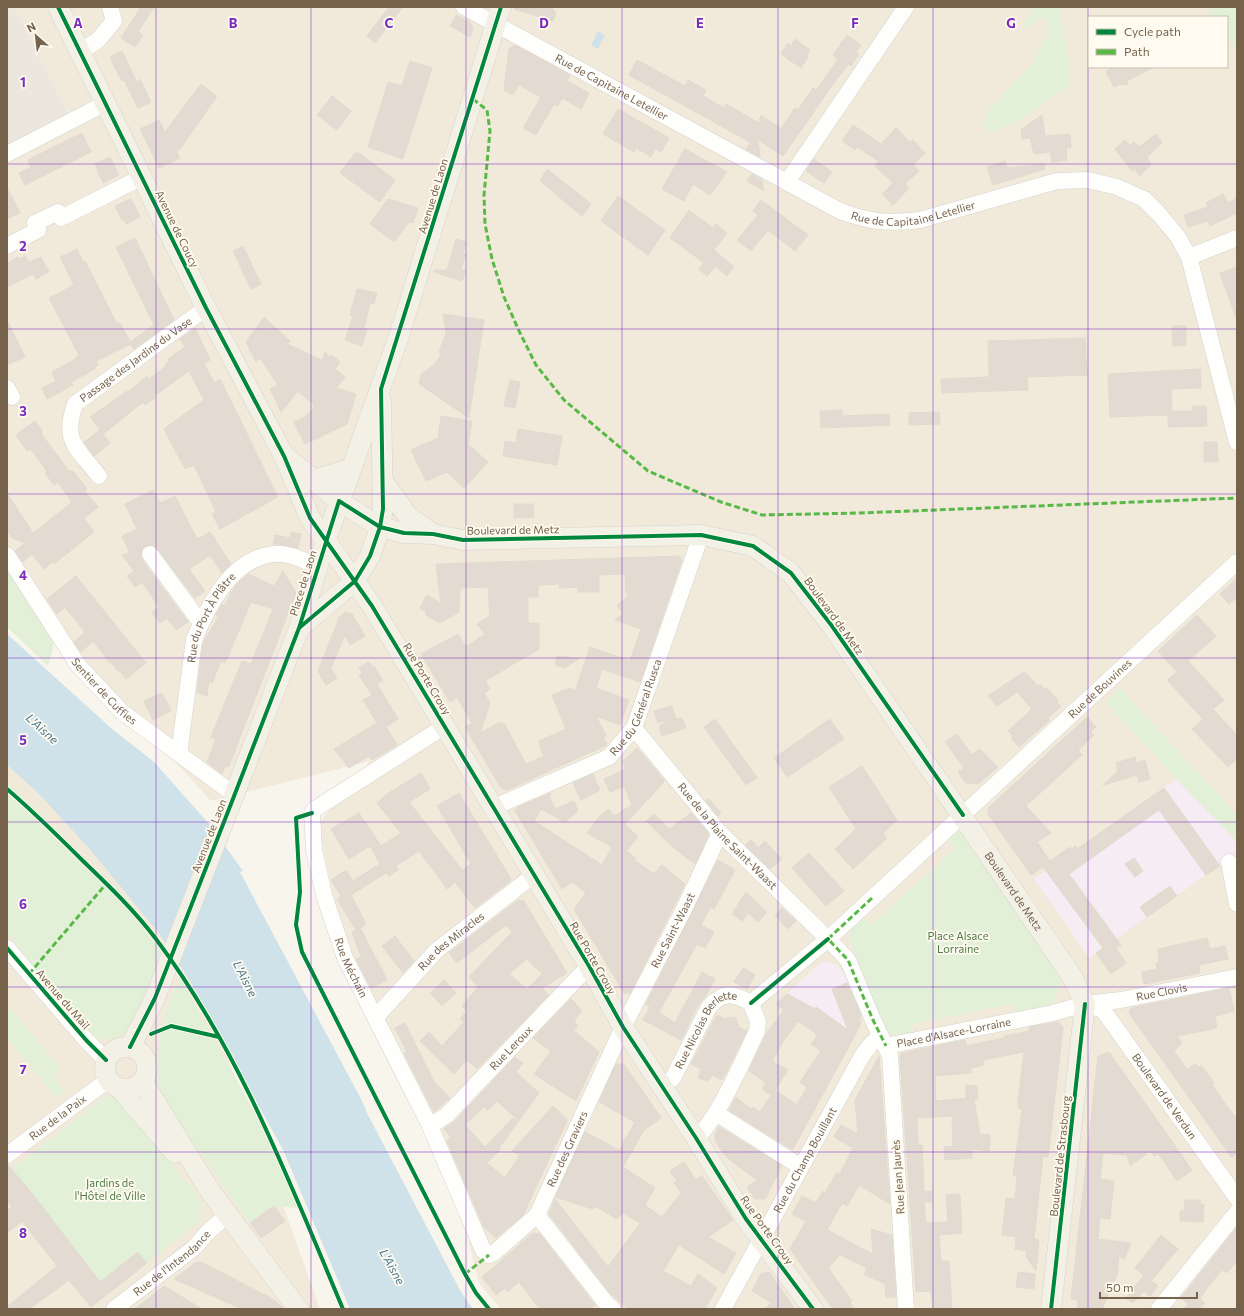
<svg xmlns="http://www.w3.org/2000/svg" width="1244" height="1316" font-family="Commissioner,sans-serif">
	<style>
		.residential { fill: #f1eadb; fill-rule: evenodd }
		.industrial { fill: #ebe6de }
		.education { fill: #f6ecf4 }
		.green { fill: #e2f0d8 }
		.water { fill: #cfe2e9 }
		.building { fill: #e3dbd2; stroke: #e1dacf; fill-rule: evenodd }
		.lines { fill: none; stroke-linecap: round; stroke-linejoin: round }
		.minor-casing { stroke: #d7d2cb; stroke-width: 17 }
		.major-casing { stroke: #d9d2cb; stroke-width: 21 }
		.minor { stroke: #fefefc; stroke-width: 16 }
		.major { stroke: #f3f0e6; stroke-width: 20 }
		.quiet { stroke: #58b947; stroke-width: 3; stroke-dasharray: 6 3; stroke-linecap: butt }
		.cycleway-casing { stroke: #fffbf0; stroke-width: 6 }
		.cycleway { stroke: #00873e; stroke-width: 4 }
		.grid { fill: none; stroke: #7b2cbf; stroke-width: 1; stroke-opacity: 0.55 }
		.labels { text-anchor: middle; stroke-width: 3.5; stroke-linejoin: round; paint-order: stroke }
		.street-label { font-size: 11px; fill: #77624c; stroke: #fffbf0 }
		.park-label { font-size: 11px; fill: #4c7d44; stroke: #fffbf0 }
		.water-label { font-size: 12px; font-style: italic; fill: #497992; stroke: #fffbf0 }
		.grid-label { font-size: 13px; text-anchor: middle; font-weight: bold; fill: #7b2cbf; stroke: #fffbf0; stroke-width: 3.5; stroke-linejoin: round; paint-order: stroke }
	</style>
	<rect width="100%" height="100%" fill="#f8f5ed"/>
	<path class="residential" d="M14,7H1237V1309H501L479,1283L448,1157L340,928L318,824L370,761L211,801L80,658L37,598L7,547V148L68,114ZM1089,17H1227V67H1089Z
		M7,728L169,903L265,1155L320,1309H7Z"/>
	<path class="industrial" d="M7,7H14L68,114L7,148Z"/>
	<path class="education" d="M1176,779L1237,842V853L1089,958L1034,879Z
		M823,961L836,965L845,975L861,1015L860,1026L829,1043L776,1004Z"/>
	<path class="green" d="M1034,7H1056L1060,10L1070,68V85L1044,102L1023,119L991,132L982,123L989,110L1032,63L1049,31L1046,16L1021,29Z
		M1212,7H1237V51L1227,38V17H1211L1207,11Z
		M7,567L55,640L48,666L7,627Z
		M1120,688L1237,815V842L1105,702Z
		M7,782C63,833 115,890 162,950L140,1007L127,1031L113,1039L101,1040L90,1033L15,947L17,945L7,932Z
		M962,832L1065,969L1051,1007L1016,1014L1013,1004L911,1024L913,1035C902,1037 891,1037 884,1027L850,941V930L863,917L871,925L956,848L948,839L955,834Z
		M180,976L202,1018L275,1149L298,1208L274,1206L250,1223L159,1094C155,1050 159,1026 176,985L179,986Z
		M7,1004L61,1069L52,1077L65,1092L57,1098L7,1038Z
		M106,1096L117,1098L201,1200L199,1222L147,1263L100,1282L12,1169Z"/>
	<path class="water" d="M598,31L605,35L598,49L591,45Z
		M7,634L111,728L154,762L210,825L243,871L240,872L361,1099L368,1115L461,1292L473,1309H350L283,1150L190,981L158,932L87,846L38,793L7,765Z"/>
	<path class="building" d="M141,7H154L138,32L143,35L135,47L121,38Z
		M389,7H403L375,43L367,36Z
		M515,7H551L556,13L553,21L514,9Z
		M456,15L470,22L473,28L470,37L450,26Z
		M847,35L861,45L856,52L859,54L851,66L849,64L836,80L783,156L758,140L760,157L746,149L750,142L629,75L637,60L685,86L688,80L706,90L703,96L724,108L726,104L759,123L761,115L781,129L795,108L798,110L813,88L816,90L827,75L838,59L833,55Z
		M795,39L810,50L806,56L808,57L801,68L781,54L788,43L791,46Z
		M515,45L570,75L567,81L589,93L581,109L562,98L558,106L554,104L536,135L523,128L541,97L519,85L513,95L504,90L509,49Z
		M122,51L137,83L140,79L151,102L138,108L124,80L122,81L112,62L111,56Z
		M410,61L432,68L403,159L368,147L388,82L402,86Z
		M1112,67H1154L1128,80L1127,85L1120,84L1114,87L1106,72Z
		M201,84L217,96L180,149L176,151L180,158L159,168L140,129L159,120L165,132Z
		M332,96L351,111L337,130L317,115Z
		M618,109L669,138L661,152L655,149L651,157L636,148L634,152L603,134Z
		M1042,115L1045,136L1070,134L1071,148H1066L1067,160L1052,162L1050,152L1034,154L1030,138L1022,139L1021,130Z
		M853,125L881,144L896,128L910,142L913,140L925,153L913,165L919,171L905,184L909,188L893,205L882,194L893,183L875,166L879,161L857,147L855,150L842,141Z
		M82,133L91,152L25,185L19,173L31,167L28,160Z
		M1156,134L1162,143L1147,157L1151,165L1140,176L1134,169L1132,171L1115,149L1125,140L1130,145L1134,142L1139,147Z
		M685,149L727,172L710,195L693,184L684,201L662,189Z
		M355,153H359L395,180L380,202L340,173Z
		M110,157L119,175L103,183L95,164Z
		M814,159L832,172L824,183L806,171Z
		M1005,161L1007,168L1044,164L1045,169L993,185L987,167Z
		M547,169L591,204L582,216L540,181Z
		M752,174L762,180L764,191L747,181Z
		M7,187L20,213L7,219Z
		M1223,194L1228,203L1237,198V213L1210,226L1208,221L1188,227L1184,215L1208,207L1206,203Z
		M618,196L665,230L648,255L601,221Z
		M131,199L140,217L126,224L124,219L122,220L115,206Z
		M388,199L418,208L413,223L409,222L394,242L370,224Z
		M761,200L808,235L795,251L768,230L751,251L737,240L758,215L753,211Z
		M689,210L713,228L716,224L727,233L714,250L734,267L727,276L716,266L707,276L699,269L704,263L670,238Z
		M135,238L174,320L134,349L130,344L96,361L98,365L94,367L95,369L71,382L73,385L47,399L42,388L56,381L52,372L77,358L76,357L79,355L49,298L74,285L60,257L77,249L83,262L85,261L117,324L120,323L130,342L154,325L116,247Z
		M456,239L466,242L463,253L466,254L461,270H466L462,281L434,272V270H447Z
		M243,246L261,284L251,289L233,251Z
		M25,256L29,262L41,257L49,272L36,279L33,274L7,287V263L18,257L19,259Z
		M1237,267V318H1236L1220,273Z
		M357,289L377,293L374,304L370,303L364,328L367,329L362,346L345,340L353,316L350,315Z
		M443,314L484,320L469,418L419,384L421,374L434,365L441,354L439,352L446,333Z
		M264,317L290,341L287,344L322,360L325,352L330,357L332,355L340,362L335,369L345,377L336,388L356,394L347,424L305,444L294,422L305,417L315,406L298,391L281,412L270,389L278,385L260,358L256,362L246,342Z
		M7,320L25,357L7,365Z
		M1172,326H1186V345L1173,346Z
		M195,328L210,360L204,363L214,383L220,379L278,497L220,529L212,514L216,512L194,465L185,469L164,429L204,400L189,371L154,396L155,398L145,405L143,402L103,434L110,443L94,456L84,442L100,430L90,417L127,391L128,392L147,376L149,379L166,366L165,364L170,361L168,359L185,347L180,339Z
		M1085,338L1087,375L1027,377L1028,390L942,393L941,379L989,377L988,341Z
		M1200,369L1201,388L1171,389L1172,411H1193V406H1206L1207,426L1168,427V415L1110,417L1108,374Z
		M510,380L520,382L515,408L504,406Z
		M842,410V416L889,414L890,425L821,428L820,411Z
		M939,412L940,424L909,425V413Z
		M441,416L472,421L468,444L488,462L464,488L447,472L426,481L411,450L438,438Z
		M35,421L42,430V435L69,471H73L83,484L87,489L85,491L98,507L84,518L94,532L54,564L53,562L44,569L32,554L23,562L15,551L25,543L12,538L7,530V493L33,533L72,502L58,482L54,485L45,473L47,472L31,449L27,451L16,435Z
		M518,429L562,436L557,465L503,456L505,441L516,443Z
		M1204,442H1217L1218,462H1204Z
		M153,490L160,503L175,496L197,539L210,532L231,564L222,573L210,555L189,569L205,591L195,598L157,548L149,545L144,547L141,555L142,560L188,622L176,630L167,618L160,623L152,612L159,607L142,582L135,587L127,576L134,571L122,555L130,553L122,536L137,529L125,504Z
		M514,504H533L534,517L514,518Z
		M291,532L301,534L298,548L273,544L275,535L290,538Z
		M679,556L682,560L640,682L602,669L596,688L629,700L620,725L596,716L606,736L603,737L607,745L507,790L501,788L465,727L472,723L457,697L450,702L421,654L458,634L466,647L485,634L477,624L490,616L488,587L460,588L459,612L440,623L427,616L425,611L420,608L427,595L441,604L436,564ZM625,574L626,594H630L617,606L623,613L615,620L641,629L630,661L590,647L575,691L570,688L552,695L566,729L539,741L540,744L539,745L544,756L526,764L504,723L502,725L500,722L480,733L490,703L484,693L490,689L485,681L539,649V623H528V597H538V585L560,584L559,588L578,587V592H599V575Z
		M283,571L296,593L229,766L224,768L222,774L207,762L216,739L211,737L242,661L251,664L273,609L251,602L225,663L221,661L212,683L209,682L207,696L197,692L203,643L218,617L216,615L222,604L224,606L234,588L240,581L249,574L274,586Z
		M76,576L146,663L126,679L119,670L118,671L111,662L110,663L93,641L81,652L74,642L85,632L65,607L57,614L47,599Z
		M1237,578V597L1229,604L1220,594Z
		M346,612L352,614L365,636L350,645L345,635L331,668L337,678L326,685L318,671L340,616Z
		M1197,615L1216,636L1188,661L1224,700L1213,709L1237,735V759L1228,767L1192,729L1203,719L1167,680L1177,672L1158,651Z
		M557,656H561L579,659L564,668L555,665Z
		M369,662L372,667L374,666L383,681L377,684L398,719L386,727L397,745L372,760L369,756L349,768L334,749L377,723L363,700L372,695L359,675L362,673L359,668Z
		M1022,673H1026L1038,686L1040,684L1045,689L1046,687L1058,700L1057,702L1061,706L1048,718L1050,720L1019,747L1011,738L1013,736L1008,731L1032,709L1017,692L997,706L988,696Z
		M162,693L171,711L153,720L144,701Z
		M672,706L676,719L682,718L686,728L662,736L659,727L669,718L658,723L654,711Z
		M1087,717L1096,727L1091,732L1094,735L1078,750L1082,755L1026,806L1051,833L1037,842L1050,861L1070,847L1071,849L1076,846L1077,849L1164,788L1220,866L1206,875L1159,810L1069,874L1121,945L1116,948L1126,963L1111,974L1096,953L1103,948L1043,867L1031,875L988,814V808Z
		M715,719L757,778L746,785L704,727Z
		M830,719L844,739L787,777L774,758Z
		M957,734L972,755L980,749L998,767L978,784L966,783L958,772L964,768L945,742Z
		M637,748L665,781L625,824L638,837L626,851L636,858L634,860L654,874L662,865L685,884L630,993H624L574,909L586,893L572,882L562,889L514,809L517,810L518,807L551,793L549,796L555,809L574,801L578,811L565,822L541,809L534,821L602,865L612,847L587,833L600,816L608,809L614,816L632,805L624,786L610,792L604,779L626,769L623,761Z
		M1135,757L1136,763L1145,760L1150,779L1139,782L1137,775L1103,785L1118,771L1116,763Z
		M862,766L897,820L883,833L887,838L853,869L835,849L856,829L829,787Z
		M421,773L430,789L409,802L462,870L471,864L437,806L459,793L511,879L510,881L475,908L455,882L447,889L419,851L396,866L398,870L389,876L386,873L351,895L366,924L357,930L361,929L387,980L371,988L356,959L361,957L352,932L356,930L337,899L341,896L331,880L346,870L353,881L380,864L370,846L349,859L331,829L359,813L381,846L401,833L377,803L390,792Z
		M593,774L600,790L581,800L573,783Z
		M709,799L721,813L718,816L706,801Z
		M691,813L708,833V836L695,864L669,844L646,821L654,814L669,829Z
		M751,840L758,848L765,841L782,859L770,869L745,845Z
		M809,853L844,891L826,906L792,868Z
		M1134,858L1143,871L1135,877L1125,864Z
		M718,860L735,870L714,909L710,907L701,925L714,932L705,948L697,944L659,1012L675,1023L702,972L715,979L705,997L698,1005L681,1040L643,1020L650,1007L646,1004Z
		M1170,886L1177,896L1147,917L1140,907Z
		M746,892L767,912L758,922L748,913L743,921L732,914Z
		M518,900L524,901L567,973L542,988L549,995L477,1069L467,1060L454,1074L420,1041L429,1032L442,1046L464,1022L460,1019L467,1011L462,1006L478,987L469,977L512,932L506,925L457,963L449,953ZM527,959L542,974L527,989L509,974Z
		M782,908L796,921L788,929L775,915Z
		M395,936L414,961L403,973L382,946Z
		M1207,938L1210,949L1225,946L1228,959L1199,965L1200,973L1144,984L1142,972L1157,969L1156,963L1159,962L1158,949Z
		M743,968L755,975L747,989L734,982Z
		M444,980L456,993L442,1006L430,993Z
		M847,983L861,1015L860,1026L793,1149H791L730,1111V1108L736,1097L751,1109L753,1107L760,1112L771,1095L762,1089L766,1083L749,1071L766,1034L784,1010L776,1004L787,994L815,1009L816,1007L848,1030L832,989ZM798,1021L818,1035L811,1044L821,1051L800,1082L807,1087L797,1105L775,1090L788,1070L772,1061L784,1040Z
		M1229,988L1234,1011L1215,1016L1217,1028L1177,1036L1182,1043L1174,1051L1187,1070L1195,1064L1199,1067L1201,1065L1214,1083L1212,1084L1223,1101L1237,1119V1151L1232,1158L1129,1013L1131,1008Z
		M571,999L582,1010L574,1022L578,1026L573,1030L599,1052L576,1101L534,1074L551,1051L533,1038Z
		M717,1015L725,1019L729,1017L736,1018L739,1027L747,1031L722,1080L712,1075L708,1081L698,1078L701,1069L691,1064Z
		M1058,1022L1063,1027L1048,1157L1043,1156L1034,1239L1039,1240L1036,1271L1026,1257L1027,1251L1015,1249L1016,1237L1002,1235L1006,1198L1015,1199L1017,1176H1013L1022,1109H1019L1018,1102L1024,1052L983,1060L984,1065L971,1068V1073L935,1076L936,1101L971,1098H966V1085L977,1086L978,1099H974L980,1134L990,1135L989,1151L972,1149V1158L945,1160L944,1147L953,1146L952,1116L917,1118L918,1145H922L924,1192L932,1191V1202H924L926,1223L948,1222L946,1195L960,1194L962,1233L939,1235L941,1261H949L952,1309H933L931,1291L916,1292L900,1056L902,1053L965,1040L966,1046L1004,1038V1036L1030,1031L1029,1027Z
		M405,1023L434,1082L450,1098L434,1112L404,1053L407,1052L395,1028Z
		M1109,1052L1192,1170L1177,1181L1158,1153L1154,1156L1150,1151L1130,1166L1127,1155L1103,1153L1100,1179L1114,1181L1110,1219L1100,1218L1098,1239L1131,1243L1124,1259L1119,1256L1117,1275L1102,1309H1077L1078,1300L1071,1299L1098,1056Z
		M879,1056L890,1204L859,1185L847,1206L842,1203L827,1230L873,1254L871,1229L892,1235L896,1297H886L885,1284L864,1274L867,1268L840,1255L828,1268L852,1301L850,1303L854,1309H833L790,1249L806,1221L792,1214L802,1196L816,1203L823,1191L825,1193L837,1172L840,1174L853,1148L834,1137L841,1125L858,1134L855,1100Z
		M515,1057L523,1063L516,1072L539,1093L519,1121L497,1101L488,1110L484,1107L465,1125L485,1147L513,1118L518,1122L499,1148L501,1149L487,1163L505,1178L520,1155L512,1151L553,1106L567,1119V1121L523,1215L496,1238L484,1227L447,1141L451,1137L444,1129L454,1122Z
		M616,1064H624L661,1118L644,1130L623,1167L655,1188L645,1205L662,1217L681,1193L674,1183L677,1181L670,1171L684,1162L696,1180L702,1176L733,1220L708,1237L736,1253L724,1274L679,1245L663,1271L691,1286L698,1274L717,1288L705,1309H628L610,1293L549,1214L555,1199L608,1267L640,1223L623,1213L617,1219L595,1206L593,1209L555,1197L585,1132L619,1150L635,1122L599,1102Z
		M719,1127L781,1165V1168L765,1199H755L747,1187L757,1180L726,1157L715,1141V1134Z
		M7,1164L31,1192L100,1282L138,1252L147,1263L91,1307L69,1280L29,1309H7V1307L57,1266L22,1221L7,1233V1211L12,1207L7,1201Z
		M1185,1200H1200V1204H1204L1203,1222L1180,1221V1211H1184Z
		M274,1206L285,1221L261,1238L250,1223Z
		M1237,1227V1261L1227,1273L1222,1270L1207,1288L1200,1299L1205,1303L1200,1309H1184L1188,1304L1181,1298Z
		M533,1233L540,1234L595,1305L590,1309H540L519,1282L507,1292L505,1288L496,1295L482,1277Z
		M1161,1235L1178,1249L1151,1281L1158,1286L1150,1296L1144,1291L1133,1303L1126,1298L1144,1275L1135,1268Z
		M201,1262L273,1299L284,1309H242L174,1279L195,1263Z
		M769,1272L778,1285L795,1309H764L772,1303L752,1291L761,1274Z
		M1018,1272L1035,1274L1034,1289L1016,1287Z
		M164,1286L202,1309H135Z"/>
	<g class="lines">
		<defs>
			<g id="minor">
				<path id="s1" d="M464,7L840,211C870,222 888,224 920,220L1057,181L1088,180L1117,187L1144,199L1159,214L1178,237L1189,257L1237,442"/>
				<path d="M80,51L97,41L114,21L110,7"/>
				<path d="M7,154L106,103"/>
				<path d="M787,182L906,7"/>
				<path d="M7,246L38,230L35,223L58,212L61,218L142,177"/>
				<path d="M1189,257L1237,238"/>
				<path d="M7,388L12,397"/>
				<path id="s2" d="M99,476C77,448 62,442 75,404L206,308"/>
				<path d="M150,554L201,623"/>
				<path id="s3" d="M7,555L78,665L122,712L235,795"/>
				<path id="s4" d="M445,726L315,809L312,813L314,850L324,895L345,958L430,1126L483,1250L489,1255L495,1252L537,1215L623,1027L684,909L720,833"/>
				<path id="s5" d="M634,728L720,833L828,939L751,1003"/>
				<path id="s6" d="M179,754L194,640C208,605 232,558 274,554C289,552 304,561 318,566"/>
				<path id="s7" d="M492,808L609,757L634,728L701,535"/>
				<path d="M1229,862L1237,904"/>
				<path d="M7,948L86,1040L106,1060"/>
				<path id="s8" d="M1085,1004L1103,1010L1237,1198"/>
				<path id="s9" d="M376,1017L437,950L534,875"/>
				<path id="s10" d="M886,1046L1053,1013L1085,1004L1121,1000L1237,977"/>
				<path id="s11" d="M662,1086L673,1078L709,1007C723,991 733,993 751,1003L758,1022L757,1031C744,1058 717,1121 696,1138"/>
				<path d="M716,1113L801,1167"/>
				<path id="s12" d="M430,1126L447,1115L589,966"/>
				<path id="s13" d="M7,1155L108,1080"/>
				<path d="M537,1215L606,1303L613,1309"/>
				<path id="s14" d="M114,1309L194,1248L207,1233L227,1215"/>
				<path id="s15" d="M723,1309L862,1056L871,1044L881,1036"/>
				<path id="s16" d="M906,1309L890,1056L873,1020L848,960L828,939L1237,562"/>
				<path d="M1159,1309L1237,1212"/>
			</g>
			<g id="major">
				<path d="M58,7L206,308L284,456L310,518L372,606L589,966L623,1027L696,1138L746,1219L813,1309"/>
				<path id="s17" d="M286,457L339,501L380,527L404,533L433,534L463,540L701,535L753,546L791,573L832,626L1073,978L1085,1004L1051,1309"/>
				<path d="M314,480L352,468"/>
				<path d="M382,480L408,516L433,534"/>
				<path d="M299,628L355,581L370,556L380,527L383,509L381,401"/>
				<circle cx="126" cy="1068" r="21"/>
				<path d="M130,1047L155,998L299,628L325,542L398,339L501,7"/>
				<path d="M143,1082L210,1191L298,1309"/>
				<path d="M120,1089L175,1153"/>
			</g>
		</defs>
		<use href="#minor" class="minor-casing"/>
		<use href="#major" class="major-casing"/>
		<use href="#minor" class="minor"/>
		<use href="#major" class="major"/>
		<path class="quiet" d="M473,99L487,110L490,131L484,195L485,224L492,259L504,297L519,331L536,365L564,400L648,471L721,502L762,515L860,513L1237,498
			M872,898L828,939L848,960L873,1020L886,1046
			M29,974L106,884
			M465,1274L489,1255"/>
		<defs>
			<path id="cycleway" d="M58,7L206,308L284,456L310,518L372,606L589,966L623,1027L696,1138L746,1219L813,1309
				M299,628L355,581L370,556L380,527L383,509L381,389L501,7
				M7,789C34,812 58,836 83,861C108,885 135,911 156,939C240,1051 289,1181 343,1309
				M312,813L296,818L300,892L296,925L302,952L465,1274L476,1293L489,1309
				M7,948L86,1040L106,1060
				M751,1003L828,939
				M151,1034L171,1026L219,1037
				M130,1047L155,998L231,804L299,628L339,501L380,527L404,533L433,534L463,540L701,535L753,546L791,573L832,626L963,815
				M1051,1309L1085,1004"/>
		</defs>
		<use href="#cycleway" class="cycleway-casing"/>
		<use href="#cycleway" class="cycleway"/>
	</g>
	<path class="grid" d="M156,7V1309M311,7V1309M466,7V1309M622,7V1309M778,7V1309M933,7V1309M1088,7V1309M7,164H1237M7,329H1237M7,494H1237M7,658H1237M7,822H1237M7,987H1237M7,1152H1237"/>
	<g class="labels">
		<g class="street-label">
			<text dy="4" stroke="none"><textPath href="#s1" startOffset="168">Rue de Capitaine Letellier</textPath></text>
			<text transform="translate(433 196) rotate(-73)" y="4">Avenue de Laon</text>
			<text dy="4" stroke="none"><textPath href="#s1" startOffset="503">Rue de Capitaine Letellier</textPath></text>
			<text transform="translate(177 229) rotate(64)" y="4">Avenue de Coucy</text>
			<text dy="4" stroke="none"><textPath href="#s2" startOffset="157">Passage des Jardins du Vase</textPath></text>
			<text transform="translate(513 530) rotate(-1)" y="4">Boulevard de Metz</text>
			<text transform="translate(303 583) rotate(-73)" y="4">Place de Laon</text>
			<text transform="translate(834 616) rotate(54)" y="4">Boulevard de Metz</text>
			<text dy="4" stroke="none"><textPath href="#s6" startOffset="142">Rue du Port À Plâtre</textPath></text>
			<text transform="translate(427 679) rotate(59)" y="4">Rue Porte Crouy</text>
			<text dy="4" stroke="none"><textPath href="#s16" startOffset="757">Rue de Bouvines</textPath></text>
			<text dy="4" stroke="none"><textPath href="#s3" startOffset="168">Sentier de Cuffies</textPath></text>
			<text dy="4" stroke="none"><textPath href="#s7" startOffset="185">Rue du Général Rusca</textPath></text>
			<text transform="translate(209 836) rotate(-69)" y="4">Avenue de Laon</text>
			<text dy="4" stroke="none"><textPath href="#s5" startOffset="143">Rue de la Plaine Saint-Waast</textPath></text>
			<text dy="4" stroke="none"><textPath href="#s17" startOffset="928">Boulevard de Metz</textPath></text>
			<text dy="4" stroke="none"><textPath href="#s4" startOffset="1018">Rue Saint-Waast</textPath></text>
			<text dy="4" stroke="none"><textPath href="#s9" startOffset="107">Rue des Miracles</textPath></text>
			<text transform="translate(593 958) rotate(60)" y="4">Rue Porte Crouy</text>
			<text dy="4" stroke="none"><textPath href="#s4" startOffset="320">Rue Méchain</textPath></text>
			<text dy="4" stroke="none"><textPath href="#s10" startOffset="281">Rue Clovis</textPath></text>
			<text transform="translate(63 999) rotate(49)" y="4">Avenue du Mail</text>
			<text dy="4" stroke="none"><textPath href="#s10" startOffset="69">Place d'Alsace-Lorraine</textPath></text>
			<text dy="4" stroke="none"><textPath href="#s11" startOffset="75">Rue Nicolas Berlette</textPath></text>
			<text dy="4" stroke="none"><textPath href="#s12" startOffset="113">Rue Leroux</textPath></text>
			<text dy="4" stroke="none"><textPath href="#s8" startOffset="125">Boulevard de Verdun</textPath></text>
			<text dy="4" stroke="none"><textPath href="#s13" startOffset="63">Rue de la Paix</textPath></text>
			<text dy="4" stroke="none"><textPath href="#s4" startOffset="775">Rue des Graviers</textPath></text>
			<text transform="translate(1060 1156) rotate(-84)" y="4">Boulevard de Strasbourg</text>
			<text dy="4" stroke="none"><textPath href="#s15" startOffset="170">Rue du Champ Bouillant</textPath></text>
			<text transform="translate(898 1177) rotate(-94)" y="4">Rue Jean Jaurès</text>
			<text transform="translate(767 1230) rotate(54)" y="4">Rue Porte Crouy</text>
			<text dy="4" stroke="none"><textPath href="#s14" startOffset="74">Rue de l'Intendance</textPath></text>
		</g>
		<g class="park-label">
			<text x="958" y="940">Place Alsace<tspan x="958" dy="13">Lorraine</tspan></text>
			<text x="110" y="1187">Jardins de<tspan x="110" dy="13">l'Hôtel de Ville</tspan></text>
		</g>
		<g class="water-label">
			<text transform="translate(42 729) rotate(42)" y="4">L'Aisne</text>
			<text transform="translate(245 979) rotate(63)" y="4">L'Aisne</text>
			<text transform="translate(392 1267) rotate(61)" y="4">L'Aisne</text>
		</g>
	</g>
	<g class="grid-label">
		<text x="78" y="28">A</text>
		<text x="233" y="28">B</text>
		<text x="389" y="28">C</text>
		<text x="544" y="28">D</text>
		<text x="700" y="28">E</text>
		<text x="855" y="28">F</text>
		<text x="1011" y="28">G</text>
		<text x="23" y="87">1</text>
		<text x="23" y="251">2</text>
		<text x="23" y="416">3</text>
		<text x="23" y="580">4</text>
		<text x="23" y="745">5</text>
		<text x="23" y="909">6</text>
		<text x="23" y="1074">7</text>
		<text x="23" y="1238">8</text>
	</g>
	<rect width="1244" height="1316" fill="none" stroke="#77624c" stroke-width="16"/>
	<rect x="1088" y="16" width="140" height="52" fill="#fffbf0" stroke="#c9beae"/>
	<rect x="1096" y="29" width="20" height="6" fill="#00873e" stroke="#c9beae"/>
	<text x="1124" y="36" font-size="12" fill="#77624c">Cycle path</text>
	<rect x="1096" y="49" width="20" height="6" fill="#58b947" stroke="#c9beae"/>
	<text x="1124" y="56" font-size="12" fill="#77624c">Path</text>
	<g transform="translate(36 36) rotate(332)" stroke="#fffbf0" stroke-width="3" paint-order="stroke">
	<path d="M0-3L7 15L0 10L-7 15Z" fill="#77624c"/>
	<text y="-6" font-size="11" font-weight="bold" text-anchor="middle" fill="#77624c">N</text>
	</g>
	<path d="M1100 1292v6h97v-6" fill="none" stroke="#77624c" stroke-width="2"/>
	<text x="1106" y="1292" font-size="12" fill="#77624c" stroke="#fffbf0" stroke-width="3" paint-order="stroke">50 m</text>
</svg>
